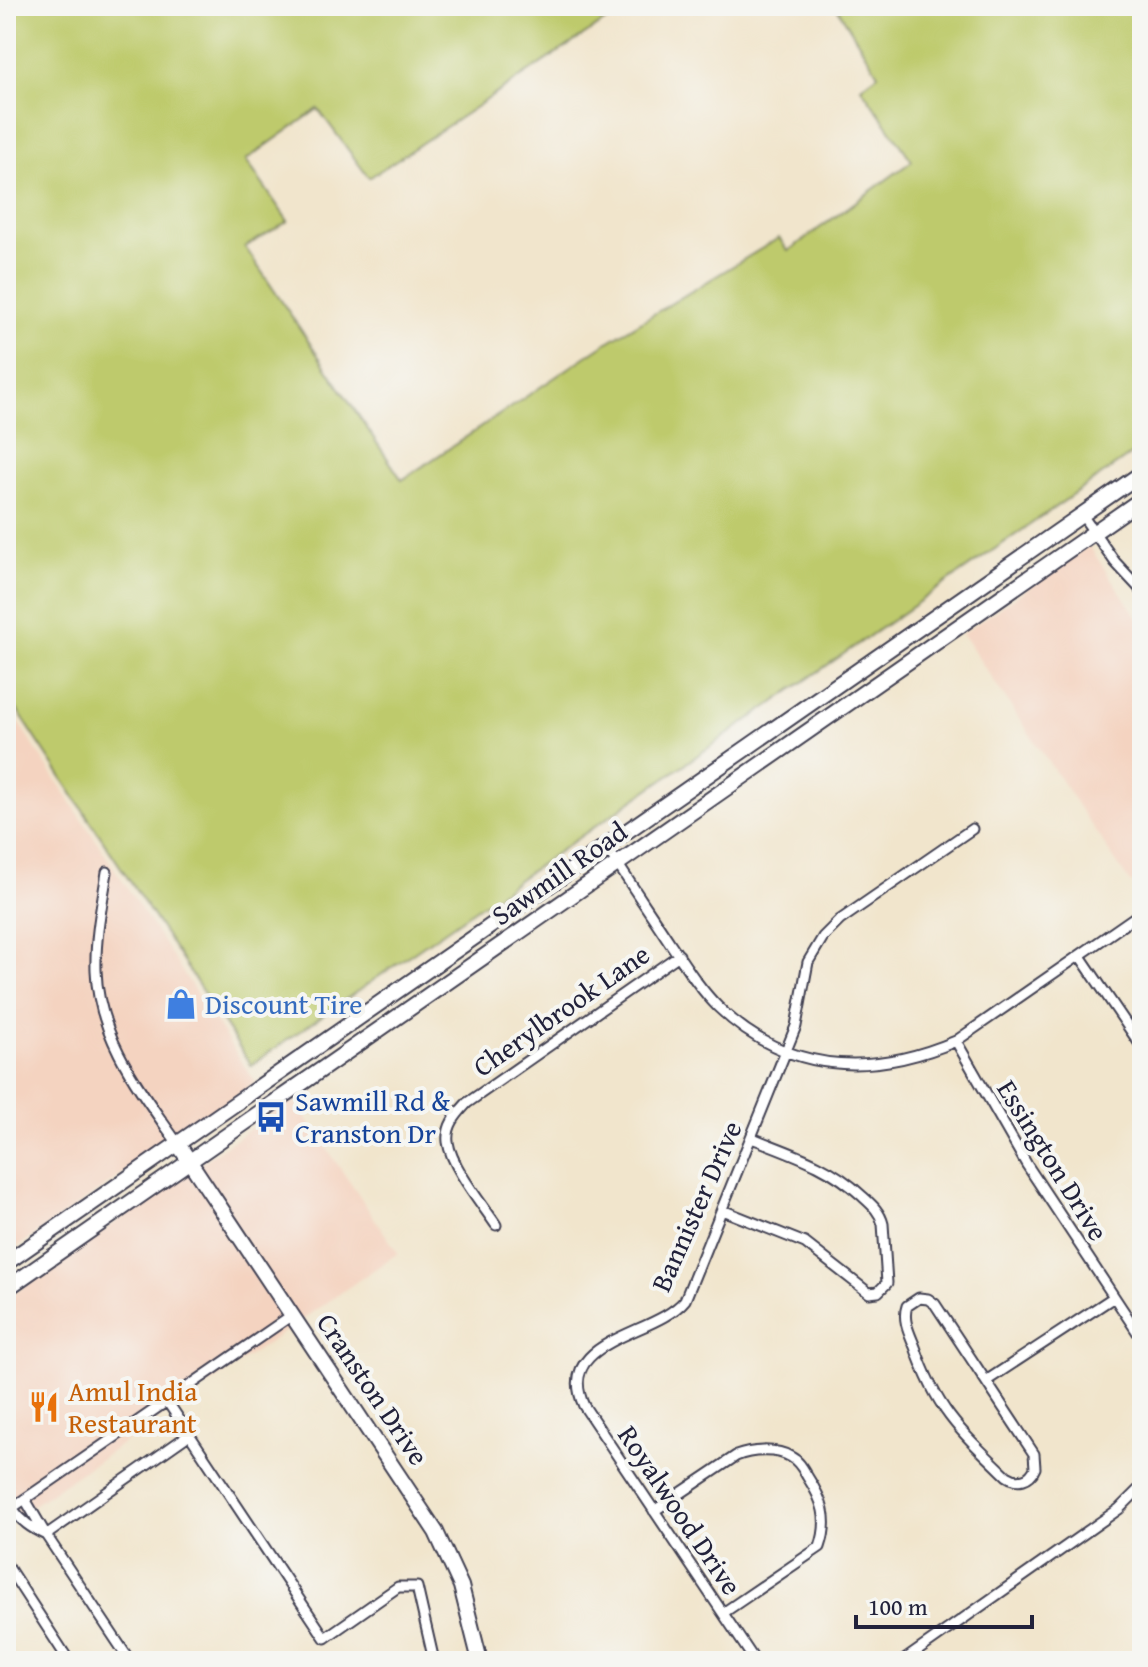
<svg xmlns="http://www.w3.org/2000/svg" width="1148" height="1667" font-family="'Gentium Book Plus',serif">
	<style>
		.built { fill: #f4d3c0 }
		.green { fill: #beca6c; stroke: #707654; stroke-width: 2 }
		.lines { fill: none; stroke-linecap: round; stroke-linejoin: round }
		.street-casing { stroke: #413f51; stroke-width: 13 }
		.secondary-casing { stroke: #413f51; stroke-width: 18 }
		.primary-casing { stroke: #413f51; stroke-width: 18 }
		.street { stroke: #fff; stroke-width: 9 }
		.secondary { stroke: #fff; stroke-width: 14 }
		.primary { stroke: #fff; stroke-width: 14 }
		.labels { text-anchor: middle; stroke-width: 8; stroke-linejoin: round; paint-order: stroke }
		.street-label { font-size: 28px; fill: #22223b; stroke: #f6f6f2 }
		.shop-label { font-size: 28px; fill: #366cbe; stroke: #f6f6f2; text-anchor: start }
		.transit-label { font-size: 28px; fill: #164399; stroke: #f6f6f2; text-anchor: start }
		.food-label { font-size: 28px; fill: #c56008; stroke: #f6f6f2; text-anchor: start }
	</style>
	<rect width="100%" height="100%" fill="#f6f6f2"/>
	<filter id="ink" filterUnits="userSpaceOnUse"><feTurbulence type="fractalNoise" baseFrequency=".0125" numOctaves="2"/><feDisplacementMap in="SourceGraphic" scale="16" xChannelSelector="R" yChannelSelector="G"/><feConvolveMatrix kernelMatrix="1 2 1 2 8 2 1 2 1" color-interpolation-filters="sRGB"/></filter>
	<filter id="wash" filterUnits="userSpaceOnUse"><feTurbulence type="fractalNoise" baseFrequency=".006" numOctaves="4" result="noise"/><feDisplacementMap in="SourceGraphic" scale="32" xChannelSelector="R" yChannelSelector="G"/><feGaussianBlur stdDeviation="1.8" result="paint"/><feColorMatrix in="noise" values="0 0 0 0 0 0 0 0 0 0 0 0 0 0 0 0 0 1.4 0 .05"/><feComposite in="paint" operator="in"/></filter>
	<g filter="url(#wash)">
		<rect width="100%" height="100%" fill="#f1e5cc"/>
		<path class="built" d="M1089,546L1142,624V877L1131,884L962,634Z
			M6,704L255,1082L6,1255Z
			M293,1099L398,1253L6,1524V1299Z"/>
		<path class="green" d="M6,6H628L369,178L318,109L246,160L288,221L245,247L402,480L606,343L779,238L788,251L912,161L861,87L878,74L836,6H1142V447L251,1065L6,693Z"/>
	</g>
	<g filter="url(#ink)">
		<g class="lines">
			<defs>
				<path id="street" d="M1082,515L1115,562L1142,591
					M606,846C627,879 649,911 670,943C685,965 699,988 718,1007C788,1074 871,1077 956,1041L1142,912
					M107,872C102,904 95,937 96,970C98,1038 141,1091 178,1144
					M1080,956L1142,1047
					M956,1041L1027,1165L1142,1339
					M722,1210L805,1243L869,1293L878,1292L887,1283L883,1224C880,1211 871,1204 861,1195C829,1165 792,1154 752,1138
					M496,1225C482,1204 451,1166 448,1142C446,1125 457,1114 467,1103L679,955
					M919,1298L928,1299L935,1304L1034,1454L1035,1468C1030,1480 1018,1483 1007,1476C960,1431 937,1411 915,1347C910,1334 902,1320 907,1306Z
					M986,1381L1114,1297
					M167,1401L325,1638L398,1587H417L434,1661
					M25,1499L46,1535L130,1661
					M12,1508C21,1521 31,1528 46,1535
					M654,1511L736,1456C751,1450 776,1448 791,1457C799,1461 803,1469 807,1476C822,1499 830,1519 820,1547L723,1613
					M6,1512L292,1315
					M46,1535L190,1434
					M6,1564L69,1661
					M755,1661L584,1406C553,1339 656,1336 685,1300L796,1026L808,962L823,937L840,920L972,829
					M903,1661L1119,1509L1142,1486"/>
				<path id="secondary" d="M178,1144L436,1532L461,1586L480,1661"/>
				<path id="primary" d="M6,1263L1142,473
					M6,1289L1142,499"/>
			</defs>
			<use href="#street" class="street-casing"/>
			<use href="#secondary" class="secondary-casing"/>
			<use href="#primary" class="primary-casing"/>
			<use href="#street" class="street"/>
			<use href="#secondary" class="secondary"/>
			<use href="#primary" class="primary"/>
		</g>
	</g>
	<defs>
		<symbol id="shop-bare" viewBox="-9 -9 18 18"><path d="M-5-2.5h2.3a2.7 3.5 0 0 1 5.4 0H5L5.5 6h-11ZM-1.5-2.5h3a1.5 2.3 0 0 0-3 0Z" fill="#3f7fe0" stroke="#f6f6f2" stroke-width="2.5" paint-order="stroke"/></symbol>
		<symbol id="bus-bare" viewBox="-9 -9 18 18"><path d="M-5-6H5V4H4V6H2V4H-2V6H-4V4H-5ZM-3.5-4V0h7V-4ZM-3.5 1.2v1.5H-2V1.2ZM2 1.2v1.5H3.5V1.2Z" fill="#1a4fb4" stroke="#f6f6f2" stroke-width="2.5" paint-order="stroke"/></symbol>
		<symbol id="restaurant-bare" viewBox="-9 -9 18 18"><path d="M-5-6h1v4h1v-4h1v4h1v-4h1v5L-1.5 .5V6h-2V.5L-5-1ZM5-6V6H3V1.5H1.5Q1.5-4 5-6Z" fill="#e8710a" stroke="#f6f6f2" stroke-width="2.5" paint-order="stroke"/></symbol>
	</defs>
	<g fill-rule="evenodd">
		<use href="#shop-bare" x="159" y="982" width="44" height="44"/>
		<use href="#bus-bare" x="249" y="1095" width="44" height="44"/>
		<use href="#restaurant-bare" x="22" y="1385" width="44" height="44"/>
	</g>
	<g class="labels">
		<g class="street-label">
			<text transform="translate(559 873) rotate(-35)" y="10">Sawmill Road</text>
			<text transform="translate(561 1010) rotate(-35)" y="10">Cherylbrook Lane</text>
			<text transform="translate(1053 1160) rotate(58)" y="10">Essington Drive</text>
			<text transform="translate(696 1206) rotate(-66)" y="10">Bannister Drive</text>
			<text transform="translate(373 1389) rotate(56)" y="10">Cranston Drive</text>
			<text transform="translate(680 1510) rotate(56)" y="10">Royalwood Drive</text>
		</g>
		<g class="shop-label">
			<text x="205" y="1014">Discount Tire</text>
		</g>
		<g class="transit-label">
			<text x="295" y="1111">Sawmill Rd &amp;<tspan x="295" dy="32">Cranston Dr</tspan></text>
		</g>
		<g class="food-label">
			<text x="68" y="1401">Amul India<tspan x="68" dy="32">Restaurant</tspan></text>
		</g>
	</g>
	<rect width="1148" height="1667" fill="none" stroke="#f6f6f2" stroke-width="32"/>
	<path d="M856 1615v12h176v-12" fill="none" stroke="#22223b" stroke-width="4"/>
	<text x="868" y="1615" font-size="24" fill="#22223b" stroke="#f6f6f2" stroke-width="6" paint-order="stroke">100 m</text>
</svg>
